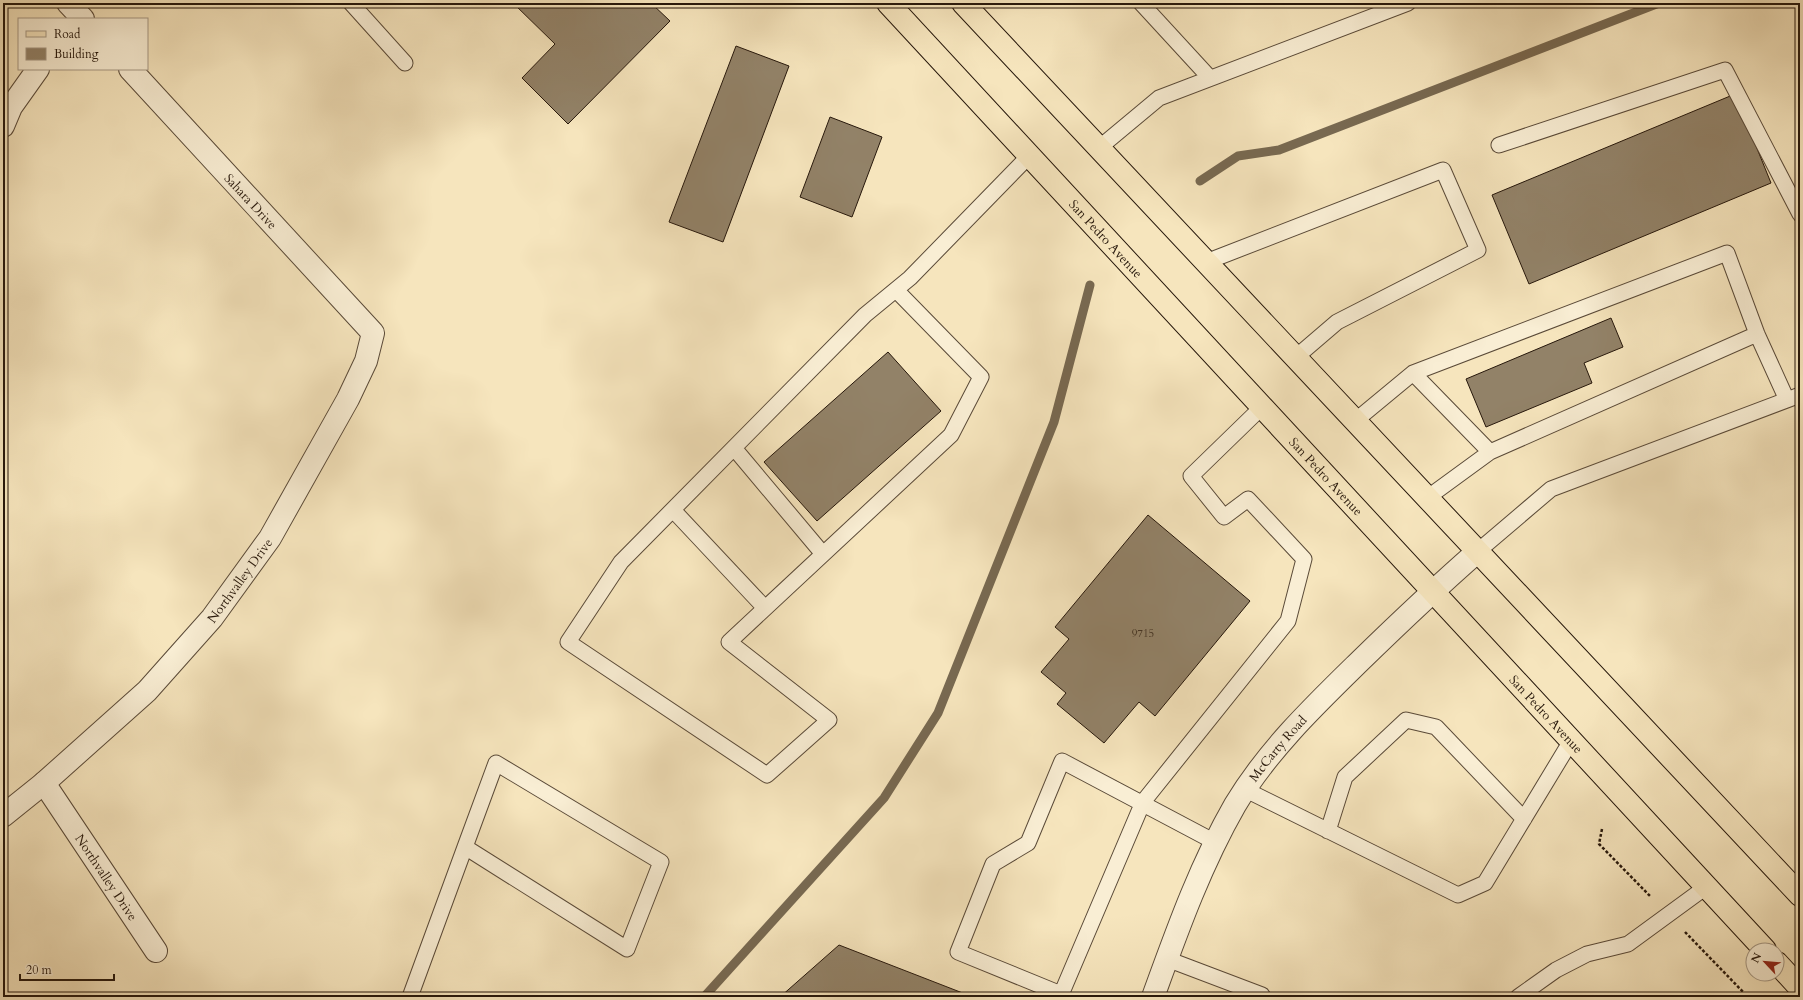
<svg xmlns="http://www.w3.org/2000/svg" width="1803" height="1000" font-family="Cardo,serif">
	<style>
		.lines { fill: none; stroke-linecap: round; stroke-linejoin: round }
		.stream { stroke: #786951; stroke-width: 9 }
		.building { fill: #928268; stroke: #26170b }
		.service-casing { stroke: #5a4a38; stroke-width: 17 }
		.minor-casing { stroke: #5a4a38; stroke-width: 24 }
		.tertiary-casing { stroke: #5a4a38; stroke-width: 24 }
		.primary-casing { stroke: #26170b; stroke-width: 24 }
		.path { stroke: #26170b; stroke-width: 2.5; stroke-dasharray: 3 2; stroke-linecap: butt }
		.service { stroke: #f9eed4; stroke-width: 15 }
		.minor { stroke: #f9eed4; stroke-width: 22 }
		.tertiary { stroke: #f9eed4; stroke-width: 22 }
		.primary { stroke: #f6e5bd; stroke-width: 22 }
		.labels { text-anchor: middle; stroke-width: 3.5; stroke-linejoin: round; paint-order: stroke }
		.number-label { font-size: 11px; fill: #413222 }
		.street-label { font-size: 13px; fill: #26170b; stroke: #f9eed4 }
	</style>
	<rect width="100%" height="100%" fill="#f6e5bd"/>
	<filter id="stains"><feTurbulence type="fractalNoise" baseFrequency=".005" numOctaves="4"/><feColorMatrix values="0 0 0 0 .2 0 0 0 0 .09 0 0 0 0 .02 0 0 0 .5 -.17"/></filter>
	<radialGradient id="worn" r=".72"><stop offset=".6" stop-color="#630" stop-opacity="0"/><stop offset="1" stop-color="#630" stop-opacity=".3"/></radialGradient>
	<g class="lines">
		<path class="stream" d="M1200,181L1238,156L1279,150L1659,3
			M704,997L884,798L938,713L1054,422L1090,285"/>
	</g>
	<path class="building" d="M513,3H651L670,21L568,124L522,78L555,44Z
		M736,46L789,66L723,242L669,222Z
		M1735,94L1771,183L1529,284L1492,195Z
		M830,117L882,137L852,217L800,197Z
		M1611,318L1623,347L1584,363L1592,383L1486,427L1466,379Z
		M888,352L941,411L817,521L764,462Z
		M1148,515L1250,601L1155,716L1139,702L1104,743L1057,704L1066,693L1041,672L1069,639L1055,627Z
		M839,945L973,997H780Z"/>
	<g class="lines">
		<defs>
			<path id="service" d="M351,3L405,63
				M1141,3L1210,78
				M1499,145L1725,70L1800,214
				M1099,148L1159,98L1408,3
				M1206,262L1443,170L1478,250L1337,322L1295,358
				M896,290L981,377L951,435L729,642L829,720L767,775L568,642L621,562L865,315L910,278L1029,156
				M1413,373L1490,452
				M1355,421L1413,373L1727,253L1757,334L1787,400
				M734,448L823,554
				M1427,498L1490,452L1757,334
				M673,510L765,608
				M1477,552L1551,489L1800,395
				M1246,790L1458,895L1485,883L1571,741
				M1328,831L1345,777L1406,720L1436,727L1524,819
				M1167,959L1262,995L1263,997
				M1061,994L958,952L993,864L1028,843L1062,761L1215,842
				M410,997L465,847L627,949L661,862L496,763L465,847
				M1060,997L1143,802L1288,621L1304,559L1248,499L1224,517L1191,476L1262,407
				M1518,997L1556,970L1587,954L1628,944L1706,887"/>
			<g id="minor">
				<path d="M68,3L83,19"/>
				<path d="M3,126L11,107L38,69"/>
				<path id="s1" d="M44,783L156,951"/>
				<path id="s2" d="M3,816L44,783L147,691L212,618L270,538L348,399L366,361L373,333L130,69"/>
			</g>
			<g id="tertiary">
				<path id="s3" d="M1153,997C1177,931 1200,866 1235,805C1268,750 1314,706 1360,661C1398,624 1437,587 1477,552"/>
			</g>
			<g id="primary">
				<path id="s4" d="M888,3L1765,950"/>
				<path d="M963,3L1800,895"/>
				<path d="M1777,963L1800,988"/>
			</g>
		</defs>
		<use href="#service" class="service-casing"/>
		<use href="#minor" class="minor-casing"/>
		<use href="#tertiary" class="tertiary-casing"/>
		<use href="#primary" class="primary-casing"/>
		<path class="path" d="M1602,829L1599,844L1651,897
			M1685,932L1748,997"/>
		<use href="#service" class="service"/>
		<use href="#minor" class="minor"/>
		<use href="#tertiary" class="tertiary"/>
		<use href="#primary" class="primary"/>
	</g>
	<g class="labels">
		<g class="number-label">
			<text x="1143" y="637">9715</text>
		</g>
		<g class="street-label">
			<text transform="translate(251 201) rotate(47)" y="5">Sahara Drive</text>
			<text dy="5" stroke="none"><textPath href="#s4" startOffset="321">San Pedro Avenue</textPath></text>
			<text dy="5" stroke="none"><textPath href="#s4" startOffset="645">San Pedro Avenue</textPath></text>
			<text dy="5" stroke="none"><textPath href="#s2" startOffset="335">Northvalley Drive</textPath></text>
			<text dy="5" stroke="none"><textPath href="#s4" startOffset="969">San Pedro Avenue</textPath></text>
			<text dy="5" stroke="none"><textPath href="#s3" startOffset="280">McCarty Road</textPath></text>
			<text dy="5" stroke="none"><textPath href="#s1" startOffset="113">Northvalley Drive</textPath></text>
		</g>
	</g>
	<rect width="1803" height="1000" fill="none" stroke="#f6e5bd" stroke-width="16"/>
	<rect x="4" y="4" width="1795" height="992" fill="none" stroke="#26170b" stroke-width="2"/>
	<rect x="8" y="8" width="1787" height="984" fill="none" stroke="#26170b"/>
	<rect x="18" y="18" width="130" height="52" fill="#f9eed4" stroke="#a59884"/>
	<rect x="26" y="31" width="20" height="6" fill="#f6e5bd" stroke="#a59884"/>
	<text x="54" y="38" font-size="12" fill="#26170b">Road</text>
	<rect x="26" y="48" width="20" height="12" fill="#928268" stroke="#a59884"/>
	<text x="54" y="58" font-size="12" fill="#26170b">Building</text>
	<g transform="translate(1765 962) rotate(296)"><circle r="19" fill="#f9eed4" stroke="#a59884"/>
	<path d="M0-3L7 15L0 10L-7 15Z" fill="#8f2418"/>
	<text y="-6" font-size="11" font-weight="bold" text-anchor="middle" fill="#26170b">N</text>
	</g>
	<path d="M20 974v6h94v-6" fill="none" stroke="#26170b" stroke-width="2"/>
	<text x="26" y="974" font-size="12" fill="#26170b" stroke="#f9eed4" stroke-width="3" paint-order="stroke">20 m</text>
	<rect width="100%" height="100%" filter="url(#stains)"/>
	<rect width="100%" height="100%" fill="url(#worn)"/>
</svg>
